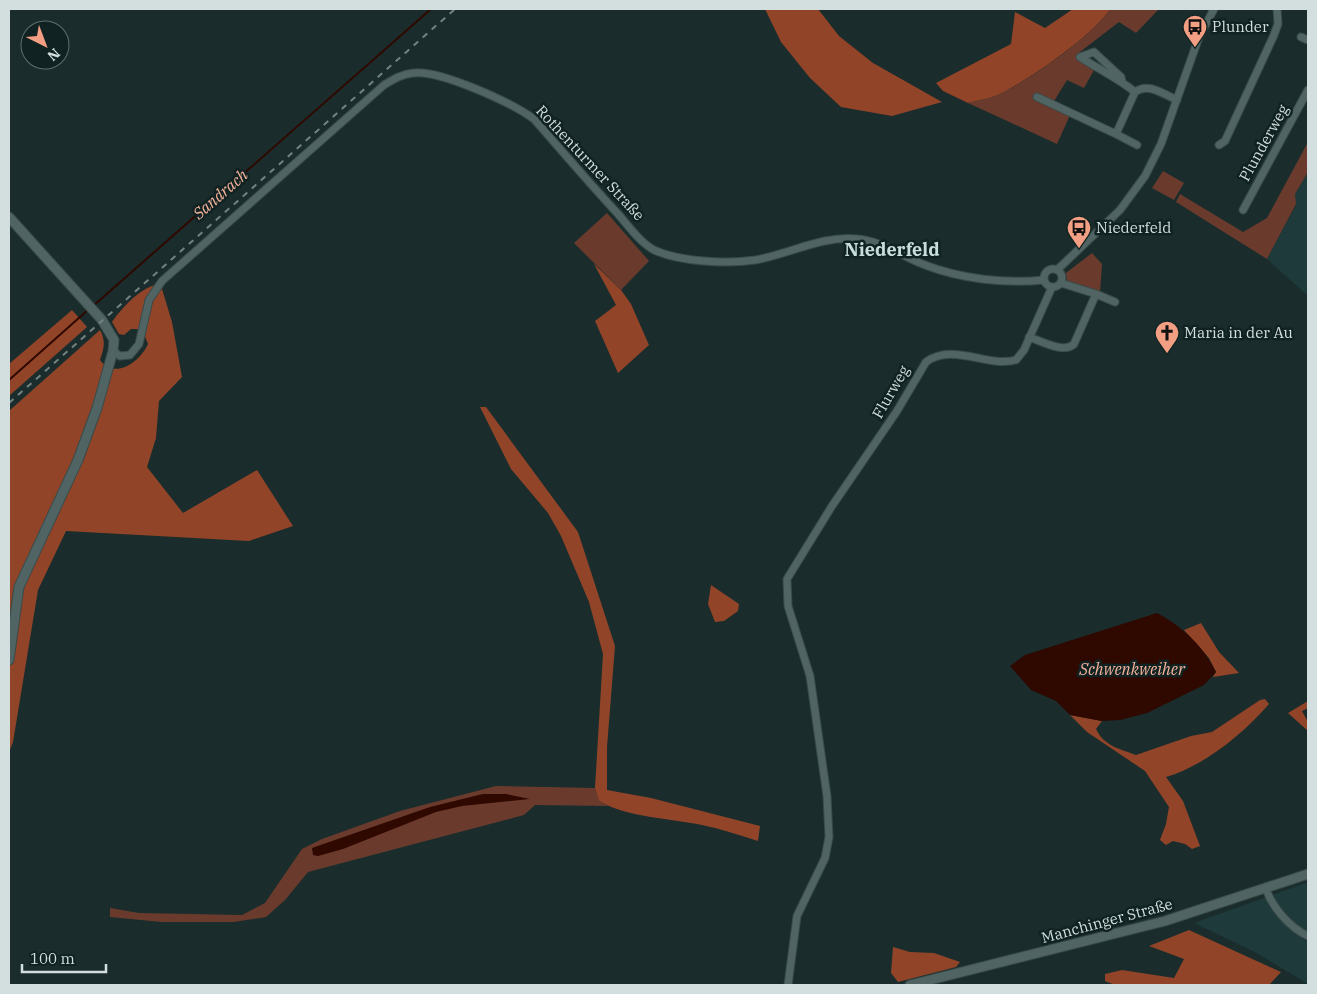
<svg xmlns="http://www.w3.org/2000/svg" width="1317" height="994" font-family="'IBM Plex Serif',serif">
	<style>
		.built { fill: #1e3a3a }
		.green { fill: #6a3b2c }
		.forest { fill: #924428 }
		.water { fill: #2f0800 }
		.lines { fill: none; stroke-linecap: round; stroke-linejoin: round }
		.stream { stroke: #2f0800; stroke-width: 2 }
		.minor-casing { stroke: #394a49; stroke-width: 9 }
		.tertiary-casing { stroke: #394a49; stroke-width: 11 }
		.secondary-casing { stroke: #394a49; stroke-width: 11 }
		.minor { stroke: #4f6463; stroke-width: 7 }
		.tertiary { stroke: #4f6463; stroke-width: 9 }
		.secondary { stroke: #4f6463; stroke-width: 9 }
		.rail { stroke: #748382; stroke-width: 2; stroke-dasharray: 6 6; stroke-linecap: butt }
		.labels { text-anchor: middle; stroke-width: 5; stroke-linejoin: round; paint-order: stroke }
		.poi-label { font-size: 15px; fill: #d3dfde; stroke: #102322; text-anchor: start }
		.street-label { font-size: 15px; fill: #d3dfde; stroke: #102322 }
		.water-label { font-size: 16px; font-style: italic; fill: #f6b29b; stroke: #102322 }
		.quarter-label { font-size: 18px; font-weight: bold; fill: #c7dedd; stroke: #102322 }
	</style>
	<rect width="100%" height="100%" fill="#1a2d2c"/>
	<path class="built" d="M1308,172V296L1267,259L1296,205L1295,194Z
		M1308,882V984L1255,952L1194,923Z"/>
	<path class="green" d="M1110,9H1159L1136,33L1119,22L1076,55L1094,70L1084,88L1067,80L1051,106L1070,115L1057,144L968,103C978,100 988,99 998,95C1027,82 1094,35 1110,9Z
		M1308,142V172L1295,194L1296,204L1267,259L1176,202L1180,194L1243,232L1267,218Z
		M1163,171L1184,183L1174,200L1152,188Z
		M607,213L649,261L621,290L574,243Z
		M1092,253L1102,264L1100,293L1067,281L1066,273Z
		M496,786L595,788L599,801L608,806L535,805L524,815L308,872L285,900L266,917L234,922H161L110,917V908L139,913L242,915L265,903L302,849L322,839L400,811Z"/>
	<path class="forest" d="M765,9H818L839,36L873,63L942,102L892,116L841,107L810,78L781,42Z
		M1073,9H1110C1094,35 1026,82 998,95C988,99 978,100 968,103L943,91L936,83L1011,44L1015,12L1045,28Z
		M594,264L621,290L631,304L649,345L618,373L595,321L616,305Z
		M155,285L162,289L172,322L182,377L159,401L156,438L147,467L183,513L257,470L293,526L249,541L66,531L38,590L13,742L9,752V411L100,330C106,341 104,349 100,360C115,380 140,362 148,344L144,334L137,329H131L124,335L119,334L112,322C122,308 138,290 155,285Z
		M72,310L87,327L9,396V364Z
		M480,407H486L578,532L615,646L607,747V790L651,798L760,826L758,841C739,835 721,829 702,825C669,818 629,818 599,801L595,788L603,654L589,602L561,536L548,513L511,469Z
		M711,585L739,604L738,611L724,621L715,622L708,604Z
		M1201,623L1219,652L1239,673L1213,677L1216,672L1209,658L1184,630Z
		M1265,699L1269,704C1243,734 1204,766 1166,777L1183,801L1200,846L1192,849L1185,844L1173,841L1166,845L1160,840L1166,824L1169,807L1145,771L1087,732L1070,715L1102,721L1096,729C1104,746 1120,749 1136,755L1191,736L1212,732L1260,700Z
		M1308,701V708L1302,711L1308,722V731L1288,713Z
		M1189,930L1281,972L1269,985H1115L1105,981V974L1122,970L1174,978L1184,959L1149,946Z
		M893,947L910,952L934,953L960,962L956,967L898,982L891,973Z"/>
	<path class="water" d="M1157,613C1182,626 1204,647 1216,672L1204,685L1147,713L1120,720L1102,721L1070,715L1056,701L1031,690L1010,666L1025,655Z
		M483,794H506L530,799L462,806L436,812L343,849L318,856L313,855L312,848L430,807Z"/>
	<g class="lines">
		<path class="stream" d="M93,306L431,9
			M9,380L89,309"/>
		<defs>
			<path id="minor" d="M1301,37L1308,40
				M1122,81L1121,77L1094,52L1080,57C1098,69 1118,78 1135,92
				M1037,97L1116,134L1135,92C1148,82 1163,94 1177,100
				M1116,134L1137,145
				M1219,145L1225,141L1274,35L1278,24L1277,9
				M1243,210L1308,90
				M1044 278a9 9 0 1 1 18 0a9 9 0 1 1-18 0Z
				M1057,270L1120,210L1145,176L1161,144L1199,37L1214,9
				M1096,294L1115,302
				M1029,337C1041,341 1064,354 1074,344L1096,294L1061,283
				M113,351L120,356L130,355L139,344L149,300L162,281L384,85C394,79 402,74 413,73C439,69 512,103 534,119C562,151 590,184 619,215C629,227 641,243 654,250C680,262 727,264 755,260C790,254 822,235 858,239C882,241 903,257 925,265C961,279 1006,284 1044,280
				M1266,889C1272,907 1290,928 1308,936
				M788,985L797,916L825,858L829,837L827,796L810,676L788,606L787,579L832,506L897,411L926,362C953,342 987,368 1016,360L1024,350L1052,287"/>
			<path id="tertiary" d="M9,217L102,320L114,340L113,351L97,408L78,460L19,587L9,660"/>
			<path id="secondary" d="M910,985L1165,921L1308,874"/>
		</defs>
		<use href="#minor" class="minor-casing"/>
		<use href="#tertiary" class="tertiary-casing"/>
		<use href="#secondary" class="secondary-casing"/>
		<use href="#minor" class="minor"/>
		<use href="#tertiary" class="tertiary"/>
		<use href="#secondary" class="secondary"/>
		<path class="rail" d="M9,403L455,9"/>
	</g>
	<defs>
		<symbol id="bus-pin" viewBox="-11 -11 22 30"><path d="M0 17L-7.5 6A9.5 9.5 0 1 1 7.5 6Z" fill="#f39f83" stroke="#102322"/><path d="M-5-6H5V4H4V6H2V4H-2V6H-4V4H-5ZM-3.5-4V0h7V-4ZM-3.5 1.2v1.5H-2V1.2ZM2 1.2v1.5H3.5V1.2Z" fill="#111"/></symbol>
		<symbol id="church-pin" viewBox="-11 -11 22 30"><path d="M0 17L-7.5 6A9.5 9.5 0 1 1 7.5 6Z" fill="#f39f83" stroke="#102322"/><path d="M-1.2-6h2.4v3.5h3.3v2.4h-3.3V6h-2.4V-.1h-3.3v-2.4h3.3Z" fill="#111"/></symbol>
	</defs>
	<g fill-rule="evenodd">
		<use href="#bus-pin" x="1181" y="13" width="28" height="38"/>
		<use href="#bus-pin" x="1065" y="214" width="28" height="38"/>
		<use href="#church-pin" x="1153" y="319" width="28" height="38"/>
	</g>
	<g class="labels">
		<g class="poi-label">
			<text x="1212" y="32">Plunder</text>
			<text x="1096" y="233">Niederfeld</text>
			<text x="1184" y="338">Maria in der Au</text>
		</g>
		<g class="street-label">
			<text transform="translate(1264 143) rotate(-61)" y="5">Plunderweg</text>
			<text transform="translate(590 163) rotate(47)" y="5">Rothenturmer Straße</text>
			<text transform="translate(891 392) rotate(-60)" y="5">Flurweg</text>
			<text transform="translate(1107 921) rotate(-15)" y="5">Manchinger Straße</text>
		</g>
		<g class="water-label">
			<text transform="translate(220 194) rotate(-41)" y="6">Sandrach</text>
			<text x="1132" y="675">Schwenkweiher</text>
		</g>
		<g class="quarter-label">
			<text x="892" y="256">Niederfeld</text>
		</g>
	</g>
	<rect width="1317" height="994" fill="none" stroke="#d3dfde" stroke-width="20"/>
	<g transform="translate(45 45) rotate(138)"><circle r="24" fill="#102322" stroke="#5e6e6d"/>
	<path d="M0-4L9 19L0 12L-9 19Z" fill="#f39f83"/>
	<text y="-8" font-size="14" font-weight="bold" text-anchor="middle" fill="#d3dfde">N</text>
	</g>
	<path d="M22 964v8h84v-8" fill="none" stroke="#d3dfde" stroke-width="2.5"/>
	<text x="30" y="964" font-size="15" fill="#d3dfde" stroke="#102322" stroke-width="4" paint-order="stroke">100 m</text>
</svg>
